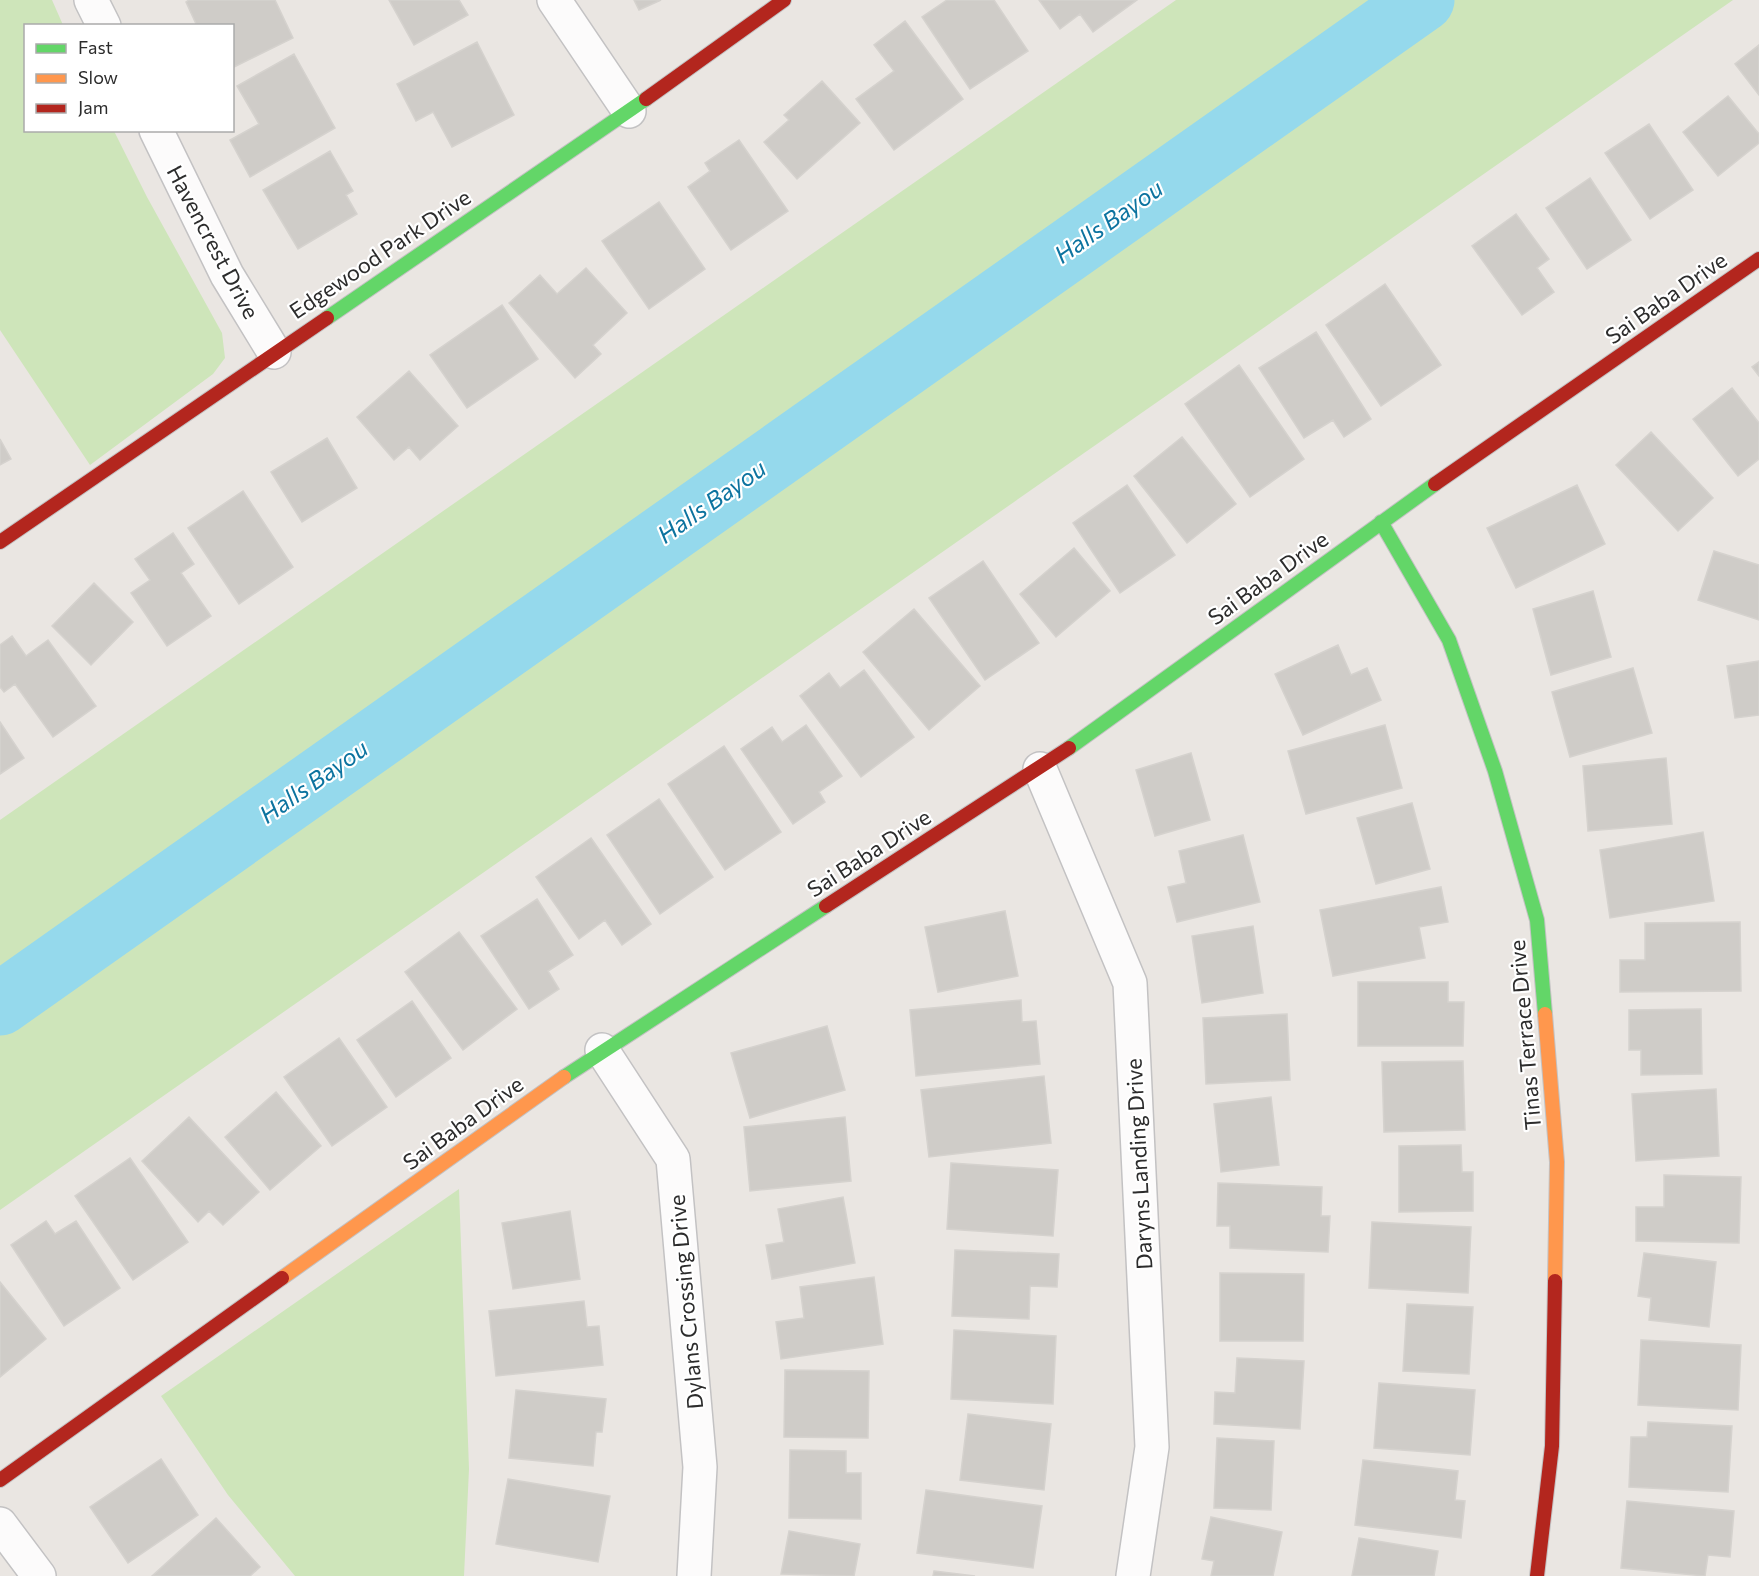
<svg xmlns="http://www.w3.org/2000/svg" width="1759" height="1576" font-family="Commissioner,sans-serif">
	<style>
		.green { fill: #cee5ba }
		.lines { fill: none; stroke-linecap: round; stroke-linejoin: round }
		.river { stroke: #95d9ec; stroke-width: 63 }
		.building { fill: #cfccc8; stroke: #d5d2ce; stroke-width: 1.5 }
		.street-casing { stroke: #c3c2c3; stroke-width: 36 }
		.fast-casing { stroke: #c3c2c3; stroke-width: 16 }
		.slow-casing { stroke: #c3c2c3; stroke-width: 16 }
		.jam-casing { stroke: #c3c2c3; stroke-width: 16 }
		.street { stroke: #fcfbfb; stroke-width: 33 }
		.fast { stroke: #63d668; stroke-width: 14 }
		.slow { stroke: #ff974d; stroke-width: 14 }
		.jam { stroke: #b3261e; stroke-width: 14 }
		.labels { text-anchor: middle; stroke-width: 4.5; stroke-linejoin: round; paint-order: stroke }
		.street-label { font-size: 22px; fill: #2c2c2c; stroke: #fff }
		.water-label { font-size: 24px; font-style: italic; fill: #0c739f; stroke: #fff }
	</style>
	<rect width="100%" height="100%" fill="#eae6e2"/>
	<path class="green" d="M0,0H52L63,25L26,26V130L114,131L147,197L222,333L225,358L213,374L90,465L0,330Z
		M1176,0H1733L0,1210V820Z
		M459,1189L469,1469L464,1576H295L228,1495L161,1396Z"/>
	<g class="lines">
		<path class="river" d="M0,1004L1423,0"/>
	</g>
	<path class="building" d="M189,0H275L293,38L232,68V26H197L186,2Z
		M389,0H459L468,15L414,45Z
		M634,0H661L639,10Z
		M947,0H994L1028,51L970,89L922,17Z
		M1039,0H1137L1093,32L1080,14L1060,29Z
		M905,21L963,99L894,150L856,99L894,71L874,45Z
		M477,42L514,115L452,147L433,112L416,121L397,84Z
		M1759,45V95L1735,64Z
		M294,54L335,128L250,177L230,140L259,124L237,86Z
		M822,81L860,123L797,179L764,142L789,120L784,115Z
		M1728,96L1759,134V143L1718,176L1683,132Z
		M1649,124L1693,190L1650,219L1605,153Z
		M739,140L788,211L731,250L688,187L710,171L705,163Z
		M330,151L353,191L346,195L357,214L298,249L263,190Z
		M1590,178L1631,240L1587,269L1546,208Z
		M659,202L705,269L649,309L602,241Z
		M1516,214L1549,259L1537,268L1554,292L1522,315L1472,246Z
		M586,268L627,313L593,345L601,354L575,378L509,303L540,275L557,294Z
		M1385,284L1441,365L1381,406L1326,325Z
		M502,305L538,359L467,408L430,355Z
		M1316,332L1371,419L1344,437L1333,420L1304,438L1259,368Z
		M1759,362V376L1752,367Z
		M1239,365L1304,459L1250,497L1185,404Z
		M409,371L458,426L420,460L409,447L394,460L357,417Z
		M1732,388L1759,423V459L1738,476L1693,419Z
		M1651,432L1713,498L1678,531L1616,465Z
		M1182,437L1236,504L1187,543L1134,476Z
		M327,438L357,488L302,522L271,472Z
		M0,439L11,459L0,465Z
		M1127,485L1175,555L1120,593L1073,523Z
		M1577,485L1605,544L1516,588L1487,528Z
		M243,491L293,567L239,604L188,528Z
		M173,533L194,564L181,573L211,616L167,646L131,593L150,580L135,559Z
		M1074,548L1110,591L1056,637L1020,594Z
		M1714,551L1759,565V620L1698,600Z
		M983,561L1039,643L985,680L929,598Z
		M94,583L133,622L91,665L52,626Z
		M1593,591L1611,657L1551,675L1533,609Z
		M914,609L980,686L929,730L863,652Z
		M12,636L26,656L48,640L96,706L53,737L15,684L4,692L0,687V645Z
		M1338,645L1351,675L1367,668L1381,700L1303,735L1275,674Z
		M1759,661V715L1735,718L1727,666Z
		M1633,668L1652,733L1570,757L1552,692Z
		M864,670L914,737L861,777L800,696L829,673L840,688Z
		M0,722L24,758L0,774Z
		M806,725L842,776L819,792L825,802L793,824L741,749L772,727L782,742Z
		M1385,725L1402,788L1306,814L1288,751Z
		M724,746L781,832L725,870L668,784Z
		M1191,753L1210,820L1155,836L1136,770Z
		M1666,758L1672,824L1588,831L1583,766Z
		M659,799L713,877L660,914L607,835Z
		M1412,803L1430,869L1376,884L1357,818Z
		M1703,832L1714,901L1610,918L1600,850Z
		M1243,835L1260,902L1177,922L1168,887L1186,883L1179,851Z
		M591,838L651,924L622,945L605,920L579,939L536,877Z
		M1441,887L1448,922L1419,927L1425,958L1333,976L1320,910Z
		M537,899L573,955L548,971L559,989L529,1009L481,936Z
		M1005,911L1018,976L938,992L925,927Z
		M1740,922L1741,991L1620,992V960H1645V923Z
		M1253,926L1263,993L1202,1003L1192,936Z
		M459,932L517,1009L463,1050L405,972Z
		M1358,982H1448V1002H1464L1463,1046H1358Z
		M1021,1000L1022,1022L1036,1021L1040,1064L916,1076L910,1010Z
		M412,1001L451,1058L396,1097L357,1040Z
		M1701,1009L1702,1074L1641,1075V1050H1629V1010Z
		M1287,1014L1290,1080L1206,1084L1203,1018Z
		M827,1026L845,1090L750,1118L731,1053Z
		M339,1038L387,1107L332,1146L284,1077Z
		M1463,1061L1465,1130L1384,1132L1382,1062Z
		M1044,1076L1051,1143L929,1157L921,1090Z
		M1716,1089L1719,1156L1636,1161L1632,1094Z
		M276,1092L321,1146L270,1190L225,1137Z
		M1271,1097L1279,1165L1221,1172L1214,1104Z
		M189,1117L259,1192L223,1225L209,1211L198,1222L142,1161Z
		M845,1117L851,1181L750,1191L744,1127Z
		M1461,1145L1462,1172H1473V1211L1399,1212V1146Z
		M130,1158L188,1242L133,1280L75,1196Z
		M951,1163L1058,1170L1053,1236L947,1229Z
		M1664,1175L1741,1177L1739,1243L1636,1241V1207H1664Z
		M1218,1183L1322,1187L1321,1216H1330L1328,1252L1230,1248V1226H1217Z
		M843,1197L855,1263L772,1279L766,1245L784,1242L778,1209Z
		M570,1211L580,1279L513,1289L502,1223Z
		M46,1221L55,1234L76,1221L120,1288L64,1326L11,1245Z
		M1372,1222L1471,1227L1468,1293L1369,1288Z
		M955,1250L1059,1254L1057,1287L1030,1286L1029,1319L952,1316Z
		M1644,1253L1716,1262L1709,1327L1649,1320L1651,1298L1638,1296Z
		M1220,1273L1304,1274L1303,1341H1220Z
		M874,1277L883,1344L781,1359L776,1322L804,1318L800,1287Z
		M0,1282L46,1339L0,1377Z
		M584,1301L587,1327L599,1326L603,1365L496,1376L489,1311Z
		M1407,1304L1473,1307L1469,1374L1403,1371Z
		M954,1330L1056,1336L1053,1404L951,1399Z
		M1641,1340L1741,1345L1738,1410L1638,1405Z
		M1237,1358L1304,1361L1300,1429L1214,1424L1215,1392L1235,1393Z
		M785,1370L869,1371L868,1438L784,1437Z
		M1379,1383L1475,1390L1470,1455L1374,1448Z
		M516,1390L606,1399L602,1432H596L593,1466L509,1458Z
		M968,1414L1051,1424L1044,1490L960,1480Z
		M1648,1422L1732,1426L1728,1492L1629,1487L1631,1437H1647Z
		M1217,1438L1274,1441L1271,1510L1214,1508Z
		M790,1450L846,1451V1473H861V1519L789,1518Z
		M161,1459L198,1515L128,1563L90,1507Z
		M1363,1460L1458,1471L1455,1500L1465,1501L1461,1538L1355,1525Z
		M508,1479L610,1496L598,1562L496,1544Z
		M926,1490L1042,1506L1033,1568L917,1553Z
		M1627,1501L1734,1511L1730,1557L1708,1555L1705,1576L1621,1568Z
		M1211,1517L1282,1532L1273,1576H1211L1214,1561L1202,1559Z
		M216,1518L260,1567L250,1576H152Z
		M789,1531L860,1544L854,1576L781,1574Z
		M1359,1538L1438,1551L1434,1576H1352Z
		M934,1571L975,1576H933Z"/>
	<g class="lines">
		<defs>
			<path id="street" d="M91,0L104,26
				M554,0L629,111
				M156,130L227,275L274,352
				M1040,769L1130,983L1152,1447L1133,1576
				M602,1050L673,1159L700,1467L694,1576
				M0,1524L39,1576"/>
			<path id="fast" d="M327,318L646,99
				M1381,522L1449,640L1495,771L1537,920L1545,1014
				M1069,748L1435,484
				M564,1077L826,906"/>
			<path id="slow" d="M1545,1014L1557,1162L1555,1281
				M282,1278L564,1077"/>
			<path id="jam" d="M646,99L784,0
				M1435,484L1759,259
				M0,542L327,318
				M826,906L1069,748
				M0,1480L282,1278
				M1537,1576L1552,1446L1555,1281"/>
		</defs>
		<use href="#street" class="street-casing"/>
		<use href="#fast" class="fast-casing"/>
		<use href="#slow" class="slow-casing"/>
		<use href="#jam" class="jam-casing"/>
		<use href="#street" class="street"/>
		<use href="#fast" class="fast"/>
		<use href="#slow" class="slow"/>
		<use href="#jam" class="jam"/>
	</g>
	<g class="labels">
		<g class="street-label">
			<text transform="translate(213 242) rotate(62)" y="8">Havencrest Drive</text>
			<text transform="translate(380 254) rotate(-34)" y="8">Edgewood Park Drive</text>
			<text transform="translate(1666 298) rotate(-35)" y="8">Sai Baba Drive</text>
			<text transform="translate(1268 578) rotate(-36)" y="8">Sai Baba Drive</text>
			<text transform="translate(869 853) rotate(-33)" y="8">Sai Baba Drive</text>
			<text transform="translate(1525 1035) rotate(-95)" y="8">Tinas Terrace Drive</text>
			<text transform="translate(463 1123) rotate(-36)" y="8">Sai Baba Drive</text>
			<text transform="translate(1139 1164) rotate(-93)" y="8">Daryns Landing Drive</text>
			<text transform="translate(686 1302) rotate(-95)" y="8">Dylans Crossing Drive</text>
		</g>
		<g class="water-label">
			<text transform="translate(1109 222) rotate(-35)" y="8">Halls Bayou</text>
			<text transform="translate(712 502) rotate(-35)" y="8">Halls Bayou</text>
			<text transform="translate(314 782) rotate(-35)" y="8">Halls Bayou</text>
		</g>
	</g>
	<rect x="24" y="24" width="210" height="108" fill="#ffffff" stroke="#ababab" stroke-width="1.5"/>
	<rect x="36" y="44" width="30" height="9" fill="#63d668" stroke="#ababab" stroke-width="1.5"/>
	<text x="78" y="54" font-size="18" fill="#2c2c2c">Fast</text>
	<rect x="36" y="74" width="30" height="9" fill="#ff974d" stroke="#ababab" stroke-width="1.5"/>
	<text x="78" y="84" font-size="18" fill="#2c2c2c">Slow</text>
	<rect x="36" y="104" width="30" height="9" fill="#b3261e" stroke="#ababab" stroke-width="1.5"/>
	<text x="78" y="114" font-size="18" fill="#2c2c2c">Jam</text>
</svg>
